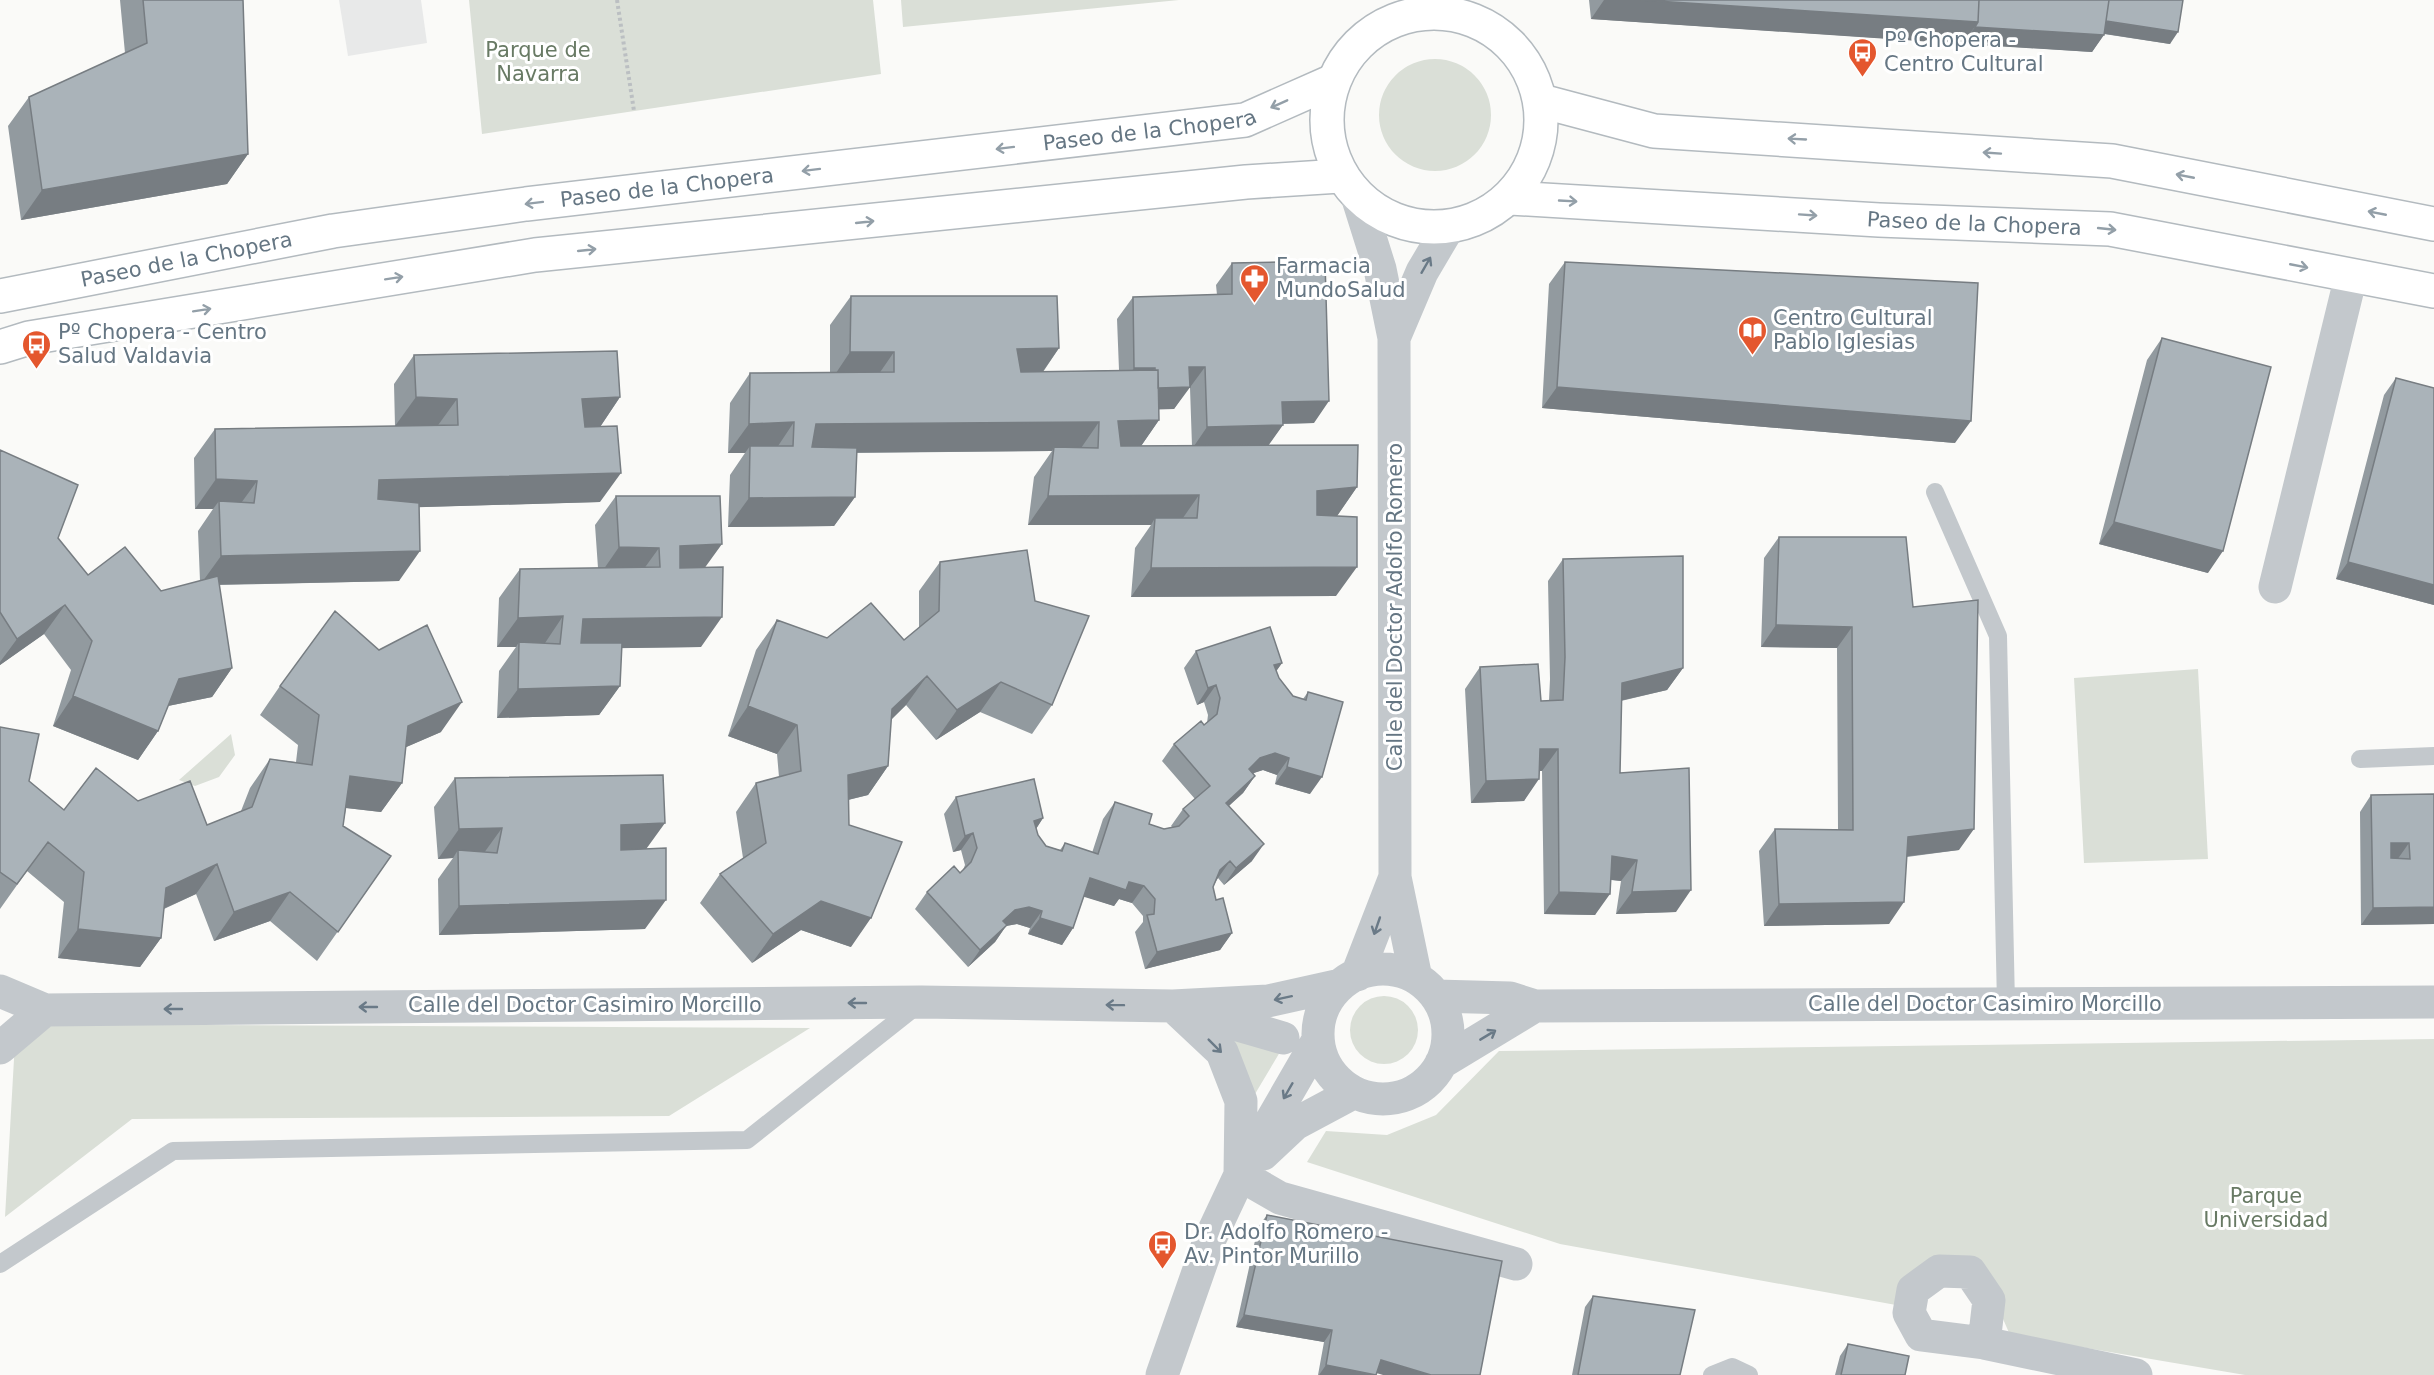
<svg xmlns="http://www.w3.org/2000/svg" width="2434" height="1375" font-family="'DejaVu Sans',sans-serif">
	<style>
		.built { fill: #e8e9e9 }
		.green { fill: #dadfd7 }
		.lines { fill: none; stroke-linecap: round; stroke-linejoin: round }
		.secondary-casing { stroke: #b3babf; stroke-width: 36 }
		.path { stroke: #bbbfc2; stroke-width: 4; stroke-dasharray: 3 3; stroke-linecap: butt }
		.service { stroke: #c3c8cc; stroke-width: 18 }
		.minor { stroke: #c3c8cc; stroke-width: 33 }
		.secondary { stroke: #fff; stroke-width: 33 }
		.wall { fill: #929a9f; fill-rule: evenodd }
		.shaded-wall { fill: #777d82 }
		.building { fill: #aab3b9; stroke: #777d82; stroke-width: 1.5; fill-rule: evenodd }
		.oneway { stroke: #939fa8 }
		.oneway2 { stroke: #6a7a87 }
		.labels { text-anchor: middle; stroke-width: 6; stroke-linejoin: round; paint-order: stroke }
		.poi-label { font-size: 21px; fill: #657683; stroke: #fff; text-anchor: start }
		.park-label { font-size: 21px; fill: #687a64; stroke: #fff }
		.street-label { font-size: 21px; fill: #657683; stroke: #fff }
	</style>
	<rect width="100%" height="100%" fill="#fafaf8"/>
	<path class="built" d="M339,0H421L427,43L348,56Z"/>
	<path class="green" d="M469,0H873L881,74L482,134Z
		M901,0H1179L903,27Z
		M1379 115a56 56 0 1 1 112 0a56 56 0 1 1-112 0Z
		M2198,669L2208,859L2084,863L2074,678Z
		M231,734L235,755L219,777L195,786L179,780Z
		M1350 1030a34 34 0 1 1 68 0a34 34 0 1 1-68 0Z
		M16,1024L810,1028L669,1116L132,1119L5,1217Z
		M1227,1035L1280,1052L1255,1094L1238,1050Z
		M2434,1039V1375H2245L2010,1335L1983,1273L1896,1305L1560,1244L1307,1162L1326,1131L1387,1135L1436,1115L1499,1051Z"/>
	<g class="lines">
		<defs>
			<g id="secondary">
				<circle cx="1434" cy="120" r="107"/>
				<path d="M1541,101L1654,131L2112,161L2434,224"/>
				<path id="s1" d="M1510,198L1879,220L2110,229L2434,291"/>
				<path id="s2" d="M0,296L333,231L526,204L1245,120L1333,81"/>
				<path d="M0,347L29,338L535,255L1246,182L1340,176"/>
			</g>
		</defs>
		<use href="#secondary" class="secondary-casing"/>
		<path class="path" d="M617,0L634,111"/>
		<path class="service" d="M1935,492L1998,636L2006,1004
			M2360,759L2434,756
			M0,1264L173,1151L747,1140L920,1003
			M1712,1375L1732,1367L1749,1375"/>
		<path class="minor" d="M1358,199L1380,269L1394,338L1395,877L1416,978
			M1394,338L1422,272L1448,228
			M2275,587L2351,276
			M1318 1034a65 65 0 1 1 130 0a65 65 0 1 1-130 0Z
			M1357,975L1395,877
			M0,991L45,1010L921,1002L1173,1006L1268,1001L1340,985
			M1436,996L1510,998L1535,1006L2434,1002
			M1173,1006L1222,1052L1241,1101L1240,1174
			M1196,1013L1283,1038
			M0,1048L45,1010
			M1441,1063L1535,1006
			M1263,1154L1295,1124L1353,1093
			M1240,1175L1280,1198L1516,1264
			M1939,1271L1970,1272L1989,1300L1984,1343L1921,1335L1909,1313L1913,1290Z
			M1984,1343L2136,1375
			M1162,1375L1209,1241L1240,1175L1318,1040"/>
		<use href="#secondary" class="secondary"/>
	</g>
	<path class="wall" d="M120,0H243L248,154L227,184L21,220L8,126L29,97L125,53Z
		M1589,0H2183L2170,44L2104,34L2092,52L1591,19Z
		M1565,262L1955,443L1542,408L1549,284Z
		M1232,263L1314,423L1283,424L1268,445L1357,487L1337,516L1336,596L1131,597L1135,548L1151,525H1028L1034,477L1052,451L857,453L855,497L834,526L728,527L730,475L745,453H728L730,403L750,373L830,372V325L851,296L1059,348L1043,372L1119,370L1117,319L1133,297L1217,295L1216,285ZM1188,388H1190L1192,446H1141L1159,420V409H1174Z
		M2162,338L2208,573L2099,544L2147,360Z
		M414,355L620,397L600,427V502L419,507L399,581L219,585L232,668L212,697L168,706L158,731L138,760L53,726L71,670L44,634L0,665V450L58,538L88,575L161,591L200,581L198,531L213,509H195L194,458L215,429L395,426L394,384Z
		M2396,378L2434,388V605L2336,579L2384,395Z
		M616,496L705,568L701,647L621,648L620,686L599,715L497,718L499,671L516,647H497L499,598L520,569L598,568L595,525Z
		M1779,537L1913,607L1959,850L1907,857L1889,924L1764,926L1759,851L1775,829L1838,830L1837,648L1761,647L1764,558Z
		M1563,559L1683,668L1667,690L1621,701L1620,773L1676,912L1616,914L1621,881L1611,880L1595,915L1544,914L1542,771H1539L1524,801L1471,803L1465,689L1480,667L1541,701H1549L1550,679L1548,581Z
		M940,562L1052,705L1032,734L980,712L936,740L906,705L891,720L888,766L868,795L848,800L851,947L801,930L752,963L700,903L720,874L743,858L736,812L756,783L779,777L777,754L728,736L756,650L777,620L827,638L904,640L919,628V591Z
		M1196,651L1282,663L1276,671L1279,678L1293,696L1303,699L1308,692L1310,794L1275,784L1277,775L1263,770L1253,773L1255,776L1243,793L1229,806L1252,861L1224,885L1218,878L1213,887L1216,900L1232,933L1220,950L1145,969L1135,932L1143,922V916L1132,903L1119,899L1114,906L1084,896L1073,928L1062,945L1028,934L1030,928L1017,924L1006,926L995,942L968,967L915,909L927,892L960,873L963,870L965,865L961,850L953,852L944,814L956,797L1043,818L1036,829L1038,835L1046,846L1060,850L1065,843L1092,853L1103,819L1115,802L1149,824L1164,829L1172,827L1171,826L1183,809L1195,799L1162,761L1174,744L1207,723L1208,715L1204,702L1197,705L1184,668Z
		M280,686L441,732L406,747L402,783L381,812L346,808L343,826L391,856L317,961L270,921L214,941L196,894L164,909L161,938L140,967L58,958L64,902L27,871L0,909V727L29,781L64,810L138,801L207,825L241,811L250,788L270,759L296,762L298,745L260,715Z
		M455,778L647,849L645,929L439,935L438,879L453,858L438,859L434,807Z
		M2434,794V924L2361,925L2360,812L2371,795Z
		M1267,1215L1377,1373L1376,1375H1318L1324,1342L1236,1327L1258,1227Z
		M1593,1296L1680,1375H1572L1585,1307Z
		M1848,1344L1905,1375H1835L1840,1356Z"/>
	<path class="shaded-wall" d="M1604,0H1641L1978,22L1963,44L1591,19Z
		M2102,21L2178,32L2170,44L2093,32Z
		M1975,27L2104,35L2092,52L1963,44Z
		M248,154L227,184L21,220L42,190Z
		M1059,348L1039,377L996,378L1017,349Z
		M850,352H894L874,381L830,382Z
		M1189,367H1205L1174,409L1140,410L1155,388Z
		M1134,368H1155L1140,389L1119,390Z
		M1557,387L1971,421L1955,443L1542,408Z
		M416,397L457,399L436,428L395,426Z
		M620,397L600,427L562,428L582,399Z
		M1329,401L1314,423L1267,424L1282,402Z
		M1159,420L1139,449L1098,451L1118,421Z
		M794,422L774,452L750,446L745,453H728L749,424Z
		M1099,422L1079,451L1054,447L1052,451L796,453L816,424Z
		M1283,425L1268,446L1192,449L1207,427Z
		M621,473L600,502L359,509L379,480Z
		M216,479L257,481L236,510L219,501L213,509H195Z
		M1357,487L1337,516L1296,521L1317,491Z
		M1199,495L1178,525L1155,518L1151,525H1028L1048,496Z
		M855,497L834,526L728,527L749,498Z
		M2114,522L2223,551L2208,573L2099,544Z
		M722,544L701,573L660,575L680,546Z
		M619,547L659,548L638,577L599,576Z
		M420,551L399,581L200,585L221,556Z
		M2348,562L2434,585V605L2336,579Z
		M1357,567L1336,596L1131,597L1151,568Z
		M65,605L44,634L0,665V662L17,639Z
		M563,616L543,646L519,642L516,647H497L518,618Z
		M722,617L701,647L562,649L583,619Z
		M1776,625L1852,627L1837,648L1761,647Z
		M1282,663L1270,680L1274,665Z
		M232,668L212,697L158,708L179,679Z
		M1683,668L1667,690L1606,704L1622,683Z
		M927,676L906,705L871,739L892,709Z
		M1001,682L980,712L936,740L957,710Z
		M1216,685L1204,702L1197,705L1208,688Z
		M620,686L599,715L497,718L518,689Z
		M73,696L158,731L138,760L53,726Z
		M462,702L441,732L388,755L408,726Z
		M748,706L797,725L777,754L728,736Z
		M1540,749H1558L1542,771H1525Z
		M1275,753L1289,758L1277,775L1263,770L1248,775L1249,769L1260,758Z
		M888,766L868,795L827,805L848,775Z
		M1287,767L1322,777L1310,794L1275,784Z
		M350,776L402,783L381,812L329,806Z
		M1255,776L1243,793L1214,819L1226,803Z
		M1539,779L1524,801L1471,803L1486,781Z
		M1043,818L1032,835L1034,821Z
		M665,823L644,852L601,854L621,825Z
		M502,828L481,857L458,850L453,858L438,859L459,829Z
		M1974,829L1959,850L1893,858L1908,837Z
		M973,833L961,850L953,852L965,836Z
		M2391,843H2409L2397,860H2380Z
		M1264,844L1252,861L1224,885L1236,868Z
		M1612,856L1637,860L1621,881L1597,878Z
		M1230,861L1218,878L1208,887L1220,870Z
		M217,864L196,894L145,917L166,888Z
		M1090,878L1129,882L1144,886L1132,903L1119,899L1114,906L1078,895Z
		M1691,890L1676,912L1616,914L1632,892Z
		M290,892L270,921L214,941L234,912Z
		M1559,892L1610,894L1595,915L1544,914Z
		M666,900L645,929L439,935L459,906Z
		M821,901L871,918L851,947L801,930L752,963L773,934Z
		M1904,902L1889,924L1764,926L1779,904Z
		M1029,907L1042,911L1030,928L1017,924L1006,926L995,942L968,967L980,950L1003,921L1015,910Z
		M2434,907V924L2361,925L2373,908Z
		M1040,918L1073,928L1062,945L1028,934Z
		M78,929L161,938L140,967L58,958Z
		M1232,933L1220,950L1145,969L1157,952Z
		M1244,1315L1332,1330L1324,1342L1236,1327Z
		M1381,1360L1431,1375H1383L1373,1372Z
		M1326,1365L1376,1375H1319Z"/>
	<path class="building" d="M143,0H243L248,154L42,190L29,97L147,43Z
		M1641,0H1979L1978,22Z
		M1979,0H2109L2104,35L1975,27L1978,22Z
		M2109,0H2183L2178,32L2106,21Z
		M1325,261L1329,401L1282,402L1283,425L1207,427L1205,367H1189L1190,387L1158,388V370H1155V368H1134L1133,297L1232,294V263Z
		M1565,262L1978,283L1971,421L1557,387Z
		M851,296H1057L1059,348L1017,349L1021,372L1158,370L1159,420L1118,421L1121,446L1358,445L1357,487L1317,491V515L1357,517V567L1151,568L1155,518H1197L1199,495L1048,496L1054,447L1098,448L1099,422L816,424L812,447L857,448L855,497L749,498L750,446H793L794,422L749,424L750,373L894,372V352H850Z
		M2162,338L2271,367L2223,551L2114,522Z
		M617,351L620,397L582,399L585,427L617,426L621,473L379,480L378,499L419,503L420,551L221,556L219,501L254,503L257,481L216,479L215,429L458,425L457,399L416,397L414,355Z
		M2396,378L2434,388V585L2348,562Z
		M0,450L78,485L58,538L88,575L125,547L161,591L218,576L232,668L179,679L158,731L73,696L92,641L65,605L17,639L0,612Z
		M616,496H720L722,544L680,546V568L723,567L722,617L583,619L581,643H622L620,686L518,689L519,642L560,644L563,616L518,618L520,569L660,567L659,548L619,547Z
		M1779,537H1906L1913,607L1978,600L1974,829L1908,837L1904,902L1779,904L1775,829L1853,830L1852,627L1776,625Z
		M1027,550L1035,601L1089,616L1052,705L1001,682L957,710L927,676L892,709L888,766L848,775L849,825L902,842L871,918L821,901L773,934L720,874L766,843L756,783L801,771L797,725L748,706L777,620L827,638L871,603L904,640L939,611L940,562Z
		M1683,556V668L1622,683L1620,773L1689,768L1691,890L1632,892L1637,860L1612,856L1610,894L1559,892L1558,749H1540L1539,779L1486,781L1480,667L1538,664L1541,701L1563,700L1565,657L1563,559Z
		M335,611L379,650L427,625L462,702L408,726L402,783L350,776L343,826L391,856L338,932L290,892L234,912L217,864L166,888L161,938L78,929L84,872L48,842L17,884L0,872V727L39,734L29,781L64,810L96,768L138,801L190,781L207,825L252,807L270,759L312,765L319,715L280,686Z
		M1270,627L1282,663L1274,665L1279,678L1293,696L1306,700L1308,692L1343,702L1322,777L1287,767L1289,758L1275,753L1260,758L1249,769L1255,776L1226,803L1264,844L1236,868L1230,861L1220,870L1213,887L1216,900L1223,898L1232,933L1157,952L1147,915L1154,914L1155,899L1144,886L1129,882L1126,890L1090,878L1073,928L1040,918L1042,911L1029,907L1015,910L1003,921L1007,925L980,950L927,892L954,866L960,873L971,862L977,848L973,833L965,836L956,797L1034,779L1043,818L1034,821L1038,835L1046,846L1062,851L1065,843L1098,854L1115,802L1152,814L1149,824L1164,829L1179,826L1189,816L1183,809L1210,786L1174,744L1201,721L1204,725L1217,714L1220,698L1216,685L1208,688L1196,651Z
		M663,775L665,823L621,825V850L666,848V900L459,906L458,850L497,853L502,828L459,829L455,778Z
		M2434,794V907L2373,908L2371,795ZM2391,843H2409L2410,859L2391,858Z
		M1267,1215L1502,1261L1480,1375H1431L1381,1360L1376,1375L1326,1365L1332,1330L1244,1315Z
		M1593,1296L1695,1310L1680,1375H1578Z
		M1848,1344L1909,1356L1905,1375H1841Z"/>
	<defs><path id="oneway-shaft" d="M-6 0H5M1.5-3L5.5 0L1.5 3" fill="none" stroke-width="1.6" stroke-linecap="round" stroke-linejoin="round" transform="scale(1.5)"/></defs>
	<g class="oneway">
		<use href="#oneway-shaft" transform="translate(1279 104) rotate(156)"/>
		<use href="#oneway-shaft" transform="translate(1797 139) rotate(-177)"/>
		<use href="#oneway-shaft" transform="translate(1005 148) rotate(173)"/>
		<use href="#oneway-shaft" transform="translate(1992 153) rotate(-176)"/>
		<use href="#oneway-shaft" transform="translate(811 170) rotate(173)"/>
		<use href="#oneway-shaft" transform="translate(2185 176) rotate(-169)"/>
		<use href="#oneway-shaft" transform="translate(1568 201) rotate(3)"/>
		<use href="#oneway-shaft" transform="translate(534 203) rotate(173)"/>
		<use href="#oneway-shaft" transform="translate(2377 213) rotate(-169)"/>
		<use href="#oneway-shaft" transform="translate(1808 215) rotate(4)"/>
		<use href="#oneway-shaft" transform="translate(865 222) rotate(-6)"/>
		<use href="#oneway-shaft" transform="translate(2107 229) rotate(6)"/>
		<use href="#oneway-shaft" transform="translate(587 250) rotate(-6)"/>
		<use href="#oneway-shaft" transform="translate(2299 266) rotate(11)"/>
		<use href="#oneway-shaft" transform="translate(394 278) rotate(-9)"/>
		<use href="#oneway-shaft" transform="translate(202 310) rotate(-9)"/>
	</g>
	<g class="oneway2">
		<use href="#oneway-shaft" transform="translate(1426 265) rotate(-60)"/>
		<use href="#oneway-shaft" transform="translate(1377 926) rotate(109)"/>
		<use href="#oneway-shaft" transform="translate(1283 998) rotate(168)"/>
		<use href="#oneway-shaft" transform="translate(857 1003) rotate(180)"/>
		<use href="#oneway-shaft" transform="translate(1115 1005) rotate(-179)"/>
		<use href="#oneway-shaft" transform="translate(368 1007) rotate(180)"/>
		<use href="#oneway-shaft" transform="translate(173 1009) rotate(180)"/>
		<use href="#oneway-shaft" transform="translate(1488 1035) rotate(-31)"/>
		<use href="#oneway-shaft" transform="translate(1215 1046) rotate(45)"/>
		<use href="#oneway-shaft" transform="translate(1288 1091) rotate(120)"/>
	</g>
	<defs>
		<symbol id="bus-pin" viewBox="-11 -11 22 30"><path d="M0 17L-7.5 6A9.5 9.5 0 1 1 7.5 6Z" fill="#e4572e" stroke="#fff"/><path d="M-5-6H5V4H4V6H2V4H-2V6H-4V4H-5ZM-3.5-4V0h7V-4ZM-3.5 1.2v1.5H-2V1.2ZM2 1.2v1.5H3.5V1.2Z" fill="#fff"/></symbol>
		<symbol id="pharmacy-pin" viewBox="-11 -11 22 30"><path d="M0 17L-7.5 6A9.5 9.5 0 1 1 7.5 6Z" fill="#e4572e" stroke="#fff"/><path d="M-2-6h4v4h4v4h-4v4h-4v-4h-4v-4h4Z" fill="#fff"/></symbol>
		<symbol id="library-pin" viewBox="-11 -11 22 30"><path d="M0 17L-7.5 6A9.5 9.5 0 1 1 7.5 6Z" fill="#e4572e" stroke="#fff"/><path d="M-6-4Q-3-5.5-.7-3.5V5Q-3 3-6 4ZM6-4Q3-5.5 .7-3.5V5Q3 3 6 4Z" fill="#fff"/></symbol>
	</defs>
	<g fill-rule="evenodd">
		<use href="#bus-pin" x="1846" y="36" width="33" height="45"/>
		<use href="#pharmacy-pin" x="1238" y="262" width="33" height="45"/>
		<use href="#library-pin" x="1736" y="314" width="33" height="45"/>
		<use href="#bus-pin" x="20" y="328" width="33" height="45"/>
		<use href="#bus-pin" x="1146" y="1228" width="33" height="45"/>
	</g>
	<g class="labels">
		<g class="poi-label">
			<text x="1884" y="47">Pº Chopera -<tspan x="1884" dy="24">Centro Cultural</tspan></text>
			<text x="1276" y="273">Farmacia<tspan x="1276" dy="24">MundoSalud</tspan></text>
			<text x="1773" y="325">Centro Cultural<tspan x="1773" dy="24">Pablo Iglesias</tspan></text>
			<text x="58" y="339">Pº Chopera - Centro<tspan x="58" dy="24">Salud Valdavia</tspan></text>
			<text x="1184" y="1239">Dr. Adolfo Romero -<tspan x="1184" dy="24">Av. Pintor Murillo</tspan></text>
		</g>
		<g class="park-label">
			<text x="538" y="57">Parque de<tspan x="538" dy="24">Navarra</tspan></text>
			<text x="2266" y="1203">Parque<tspan x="2266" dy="24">Universidad</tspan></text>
		</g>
		<g class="street-label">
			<text dy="7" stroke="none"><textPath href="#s2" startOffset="1162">Paseo de la Chopera</textPath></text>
			<text dy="7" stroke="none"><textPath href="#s2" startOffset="676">Paseo de la Chopera</textPath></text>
			<text dy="7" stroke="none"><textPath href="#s1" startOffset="465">Paseo de la Chopera</textPath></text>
			<text dy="7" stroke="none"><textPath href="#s2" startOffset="190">Paseo de la Chopera</textPath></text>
			<text transform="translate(1395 607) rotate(-90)" y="7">Calle del Doctor Adolfo Romero</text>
			<text x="1985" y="1011">Calle del Doctor Casimiro Morcillo</text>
			<text x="585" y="1012">Calle del Doctor Casimiro Morcillo</text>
		</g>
	</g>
</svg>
